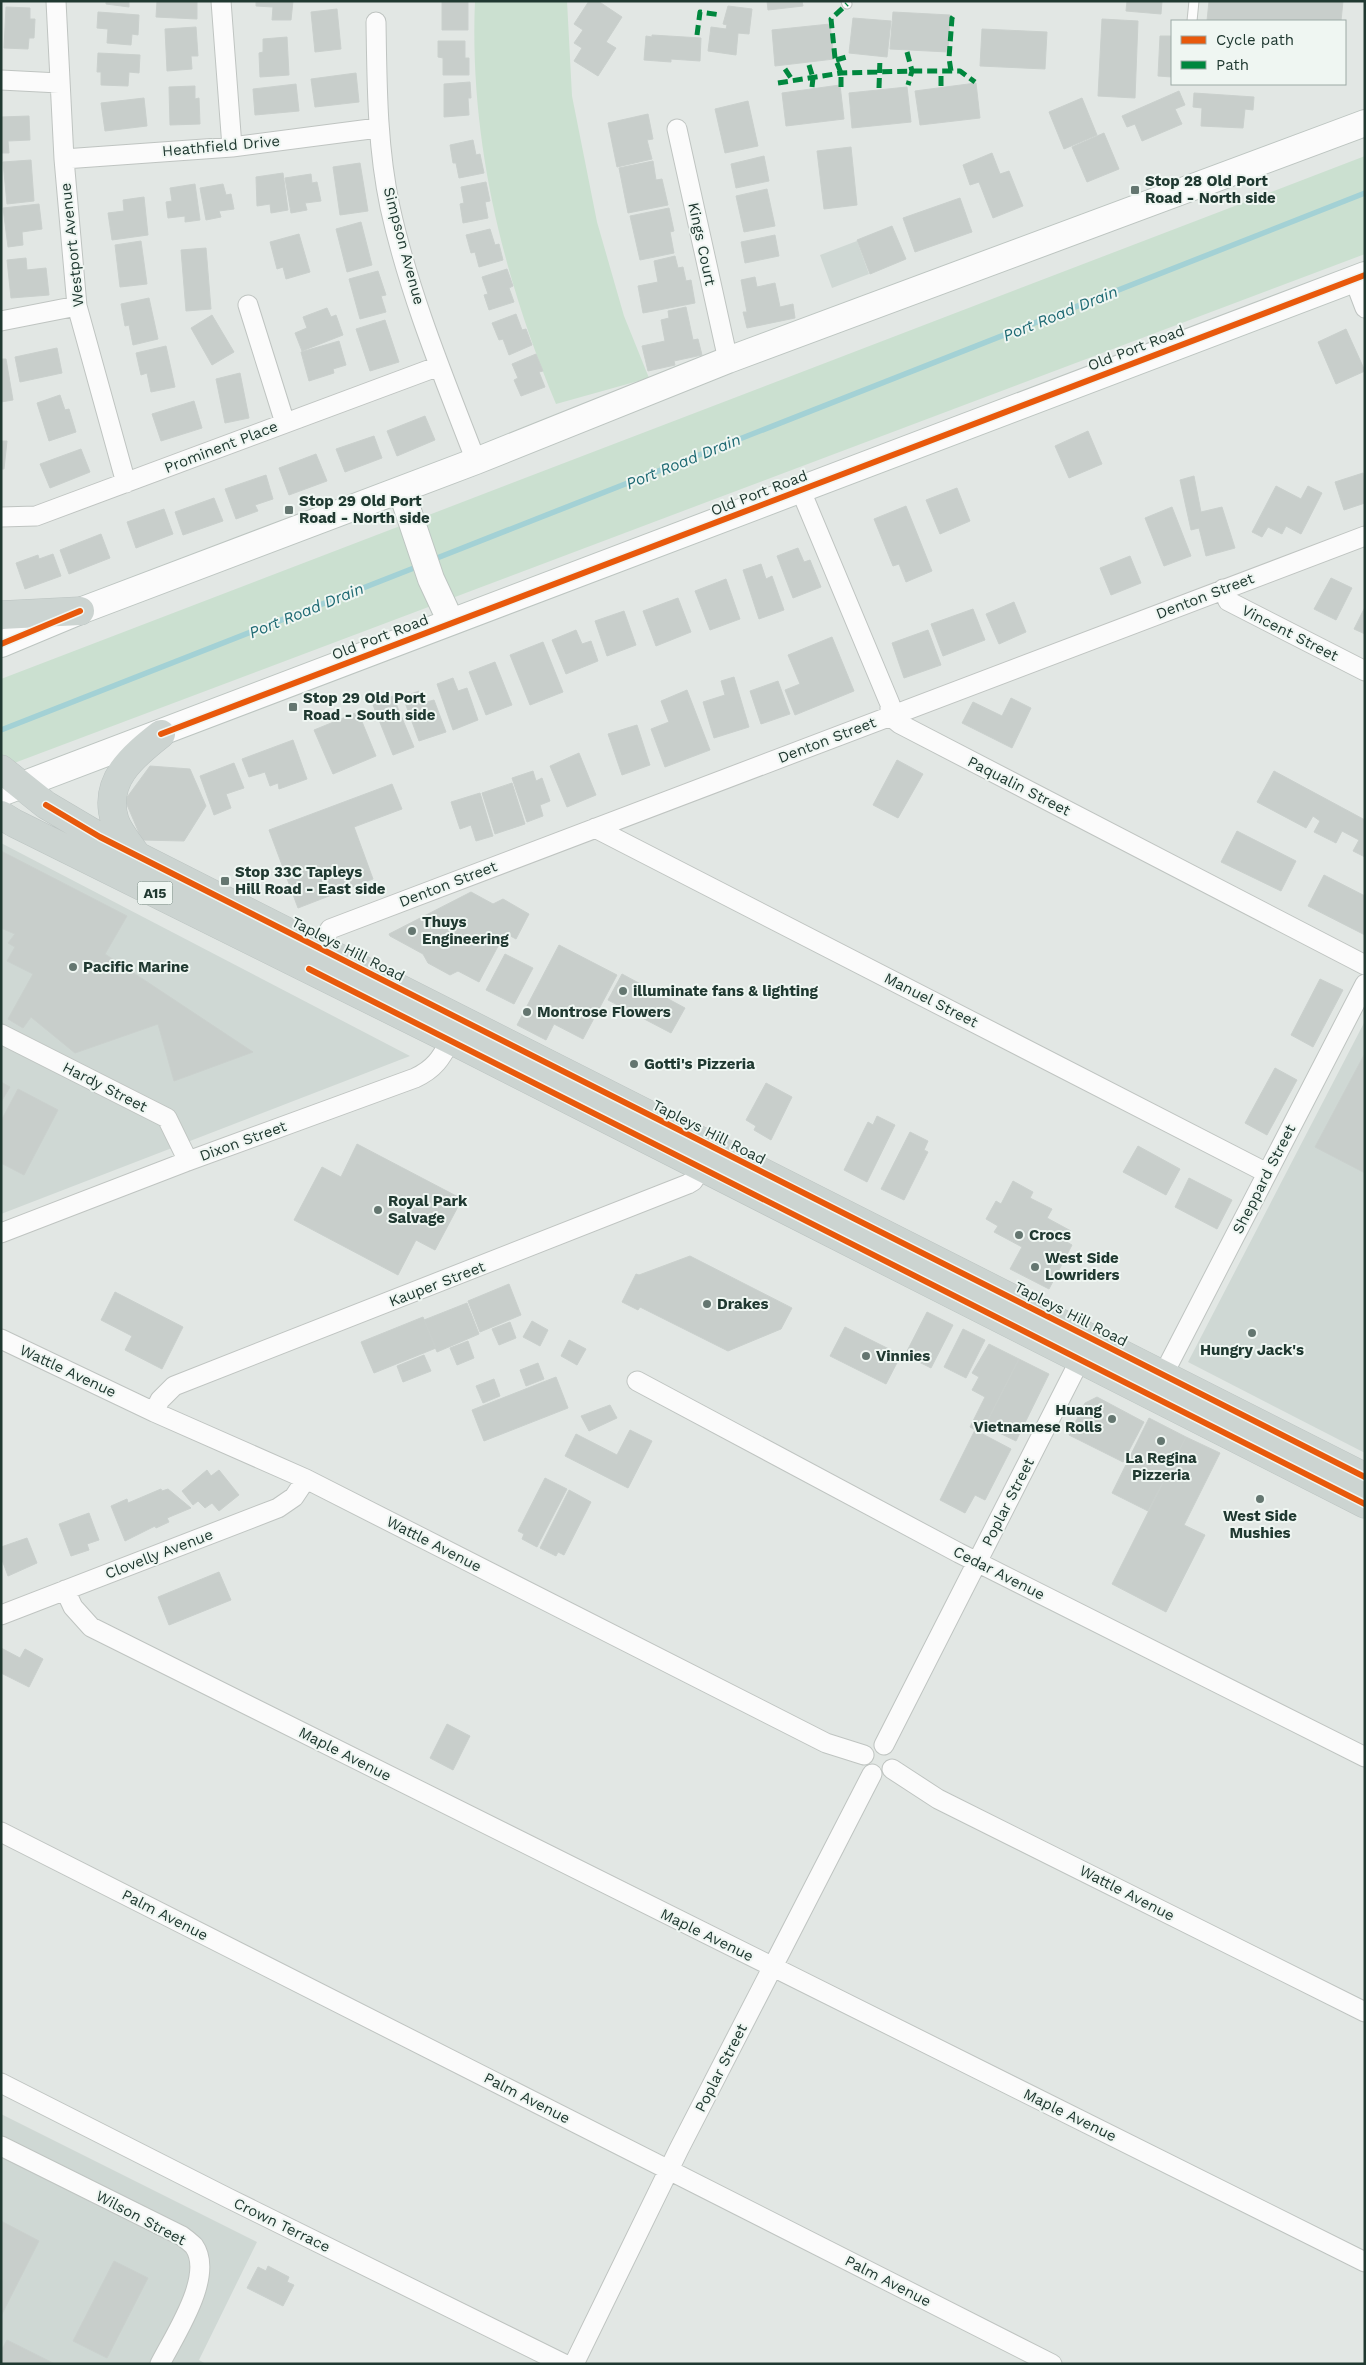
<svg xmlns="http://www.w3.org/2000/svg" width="1366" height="2365" font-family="'Work Sans',sans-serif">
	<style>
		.built { fill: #cfd8d4 }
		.green { fill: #cbe0d0 }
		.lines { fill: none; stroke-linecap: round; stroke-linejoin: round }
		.stream { stroke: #a3d1d5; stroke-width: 5.5 }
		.building { fill: #c8cecb; stroke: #cad0cd }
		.service-casing { stroke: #bfc4c1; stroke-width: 11 }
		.minor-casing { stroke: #bfc4c1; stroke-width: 21 }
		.secondary-casing { stroke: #bdc5c1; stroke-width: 28 }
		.primary-casing { stroke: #bbc3c1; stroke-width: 29 }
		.service { stroke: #fbfbfb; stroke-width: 9 }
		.minor { stroke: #fbfbfb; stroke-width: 19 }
		.secondary { stroke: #fbfbfb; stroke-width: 26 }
		.primary { stroke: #ccd4d1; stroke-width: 28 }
		.quiet { stroke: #00873e; stroke-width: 5; stroke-dasharray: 10 5; stroke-linecap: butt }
		.cycleway-casing { stroke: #eff6f2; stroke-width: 9 }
		.cycleway { stroke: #e8590c; stroke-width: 6 }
		.poi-dot { fill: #647670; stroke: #eff6f2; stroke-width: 2 }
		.labels { text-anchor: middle; stroke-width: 4; stroke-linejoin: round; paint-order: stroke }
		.shield { fill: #eff6f2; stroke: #5e726b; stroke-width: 1 }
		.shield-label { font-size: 14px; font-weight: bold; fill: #203931 }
		.street-label { font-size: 15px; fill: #203931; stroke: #eff6f2 }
		.poi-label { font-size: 15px; font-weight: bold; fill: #203931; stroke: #eff6f2; text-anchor: start }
		.water-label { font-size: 16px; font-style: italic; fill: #1d6972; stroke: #eff6f2 }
	</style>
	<rect width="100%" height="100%" fill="#e2e7e4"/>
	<path class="built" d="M857,241L869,274L832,288L820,255Z
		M1,843L410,1056L1,1214Z
		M1365,1021V1453L1188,1362Z
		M1,2114L257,2242L199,2360L206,2364H1Z"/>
	<path class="green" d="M475,1H567L572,96L597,222L624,316L649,378L556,404C503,277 469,139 475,1Z
		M1365,156V254L1,768V679Z"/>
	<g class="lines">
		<path class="stream" d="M432,560L1365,193
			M1,730L419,566"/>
	</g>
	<path class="building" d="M106,1H129V7L106,4Z
		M157,1H197V19L156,17Z
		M256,1H293L291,20H272L273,7L256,6Z
		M442,1H468V30H442Z
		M589,1H598L622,17L606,42L616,48L598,76L574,61L582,48L574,43L583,30L574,24Z
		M767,1H802L803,6L768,10Z
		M1127,1H1162L1161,14L1126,11Z
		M1209,1H1343L1341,21H1207Z
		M728,6L752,9L749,34L738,33L736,55L708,51L711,27L726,29L727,25L723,24Z
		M6,7L30,8V19H35L34,38H29L28,49L4,48Z
		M337,9L341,49L315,52L311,12Z
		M98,12L139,15L138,35L132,34L131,45L107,43L108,29L97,28Z
		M893,12L950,15L948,52L890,49Z
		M853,18L891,21L887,57L849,53Z
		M1102,19L1138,21L1135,98L1098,96Z
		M830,24L834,59L775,66L772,30Z
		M196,27L198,56H191L192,69L167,71L165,29Z
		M982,29L1047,32L1045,69L980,66Z
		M652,35L701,38L700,61L671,59V62L644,60L646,36L652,37Z
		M1160,36H1172V77L1158,76Z
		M287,37L289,75L260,77L259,53L263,52V39Z
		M438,41H465V58H469V75H443V58L438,57Z
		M98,53L140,55L139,73L129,72L128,86L101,85V72H97Z
		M356,73L359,102L315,107L311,79Z
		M470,82L471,98H468L469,115L444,117V84Z
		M976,83L980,118L920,125L915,91Z
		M296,84L299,111L255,115L253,89Z
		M840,85L844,119L786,126L782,93Z
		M195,86V99L199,98L200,124L170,125L169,87Z
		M907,87L911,122L852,128L849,93Z
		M1179,91L1185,105L1175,109L1182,124L1142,141L1135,124L1127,127L1122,116Z
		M1194,93L1254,97L1253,110L1245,109L1243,128L1201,126L1202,108L1193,107Z
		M144,98L147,126L105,131L101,103Z
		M1082,98L1097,135L1064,149L1049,112Z
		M748,101L758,146L725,153L715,109Z
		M648,114L653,139L647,140L652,159L617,167L608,123Z
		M29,116L30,140L8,141L9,153H1V117Z
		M1104,133L1119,169L1087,182L1072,147Z
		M473,140L476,155L480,154L484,173L459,178L456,163H453L450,145Z
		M851,147L857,205L824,209L817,151Z
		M992,153L1000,174L1009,171L1023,206L993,218L979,182L970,185L963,165Z
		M764,156L769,181L736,188L731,164Z
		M31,160L34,201L7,204L3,162Z
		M653,161L656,180L662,179L668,205L628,213L619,168Z
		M360,163L368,211L340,215L333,167Z
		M283,173L288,210L271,213L270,204L257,206L256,177Z
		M311,174L312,183L317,182L321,201L305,203L307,210L291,213L285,178Z
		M486,182L490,201L485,202L488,218L463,223L460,204L464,203L461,187Z
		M195,184L200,220L185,222V216L168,218L166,202L172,201L170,188Z
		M223,184L226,195L231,194L234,209L219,211L221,217L206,220L200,188Z
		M767,189L775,226L744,232L736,196Z
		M144,197L148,235L112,240L108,213L124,211L123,200Z
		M960,198L972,232L915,252L903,218Z
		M39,204L42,229L22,232L23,245L8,247L3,208Z
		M669,208L674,231L670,232L674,253L640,260L630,216Z
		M361,222L372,265L347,272L336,229Z
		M892,226L906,259L870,274L857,240Z
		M490,229L495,245L499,244L503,260L479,267L475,252L471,253L466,235Z
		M299,234L310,272L286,279L283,267L277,269L270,242Z
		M775,235L779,256L745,263L741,242Z
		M141,241L147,284L120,287L115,245Z
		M206,248L211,309L186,311L181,250Z
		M675,256L678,268L683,267L686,281L691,280L695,303L643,313L638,286L658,282L654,261Z
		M26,258L27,270L46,268L49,295L11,298L7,260Z
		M507,269L513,286L509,288L514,302L489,310L484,295L488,294L482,277Z
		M378,271L386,295L381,296L386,312L360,319L349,279Z
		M755,277L757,287L775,283L780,307L793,304L795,318L747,328L743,312H747L741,280Z
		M149,298L158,339L133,345L129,325L125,326L121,304Z
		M686,307L693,340L698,339L702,355L674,361L675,365L648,371L642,346L665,341L661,320L669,318L668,311Z
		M327,308L331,317L336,315L343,335L302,351L295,333L307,328L303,317Z
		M516,314L522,330L526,329L532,345L509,355L503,339L499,340L492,323Z
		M212,315L234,352L212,365L191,328Z
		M385,320L399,362L370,371L356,329Z
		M1346,329L1365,371L1336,384L1318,342Z
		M339,341L346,365L333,369L334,373L309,381L301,352Z
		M166,346L175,387L151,392L147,373L141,375L136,353Z
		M57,348L62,373L20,382L15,357Z
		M536,354L543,371L539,372L545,387L521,396L514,380L518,378L512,364Z
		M1,359H6L13,400L1,402Z
		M240,373L249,418L225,423L216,379Z
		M60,395L65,410L69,409L76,432L49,441L37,403Z
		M194,401L202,428L161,441L152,414Z
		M425,416L435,440L397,456L387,431Z
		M1088,431L1102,464L1069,478L1055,446Z
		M374,436L382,458L345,472L336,449Z
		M1,441H7L4,469H1Z
		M81,449L90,472L50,488L40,464Z
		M316,454L327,481L289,495L279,468Z
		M1363,473L1365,503L1344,510L1335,482Z
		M266,475L273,499L255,505L258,511L236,519L225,489Z
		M1194,476L1201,512L1222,507L1235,548L1206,556L1199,528L1191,530L1180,480Z
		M1276,486L1301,499L1308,486L1322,493L1301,534L1286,526L1282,534L1268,527L1262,537L1252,532Z
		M957,488L970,521L940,534L926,500Z
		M214,498L223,521L183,535L175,512Z
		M906,506L932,571L906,582L899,564L893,566L874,519Z
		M1172,507L1191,556L1164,566L1145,518Z
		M164,509L173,534L136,548L127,522Z
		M101,534L110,558L69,574L60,550Z
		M798,548L804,562L810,560L821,587L793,598L777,556Z
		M53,554L61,576L25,589L16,563L38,555L39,559Z
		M1130,556L1141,583L1111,595L1100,568Z
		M761,564L766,579L772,576L784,610L759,619L743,570Z
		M1331,578L1352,588L1336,620L1314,609Z
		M726,579L740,619L710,630L695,591Z
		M678,598L691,632L656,646L643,611Z
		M1014,602L1026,632L999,644L986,614Z
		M1365,607V634L1354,629Z
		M973,609L985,640L943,656L931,624Z
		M624,611L636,645L607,656L595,621Z
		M576,630L582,644L591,641L598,661L566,674L552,640Z
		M928,630L941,665L904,678L892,643Z
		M832,637L854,691L795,715L785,690L800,684L788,655Z
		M543,642L563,692L530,705L510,655Z
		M495,662L512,705L486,715L469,672Z
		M734,677L749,727L714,738L703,702L725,695L721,681Z
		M453,678L458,691L467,688L478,720L453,730L437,684Z
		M778,681L790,714L761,724L750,691Z
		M687,690L710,750L665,767L651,729L669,722L661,701Z
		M419,691L423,703L434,700L446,732L419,741L403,697Z
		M393,696L414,747L393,755L373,705Z
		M1011,698L1031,708L1012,748L962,723L973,702L1002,716Z
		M358,712L376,756L333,774L314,730Z
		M637,725L650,765L622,775L608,734Z
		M293,740L307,779L279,789L278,783L270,786L265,772L249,777L242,759Z
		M579,753L596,795L567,807L550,766Z
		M897,760L923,774L898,818L873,805Z
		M234,763L244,788L226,794L231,808L214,815L200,776Z
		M150,766L190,769L206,806L184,841L142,840L125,800Z
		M533,771L536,781L542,778L550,801L540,805L543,816L527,822L512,778Z
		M1274,771L1365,820V857L1353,851L1359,840L1342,831L1336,843L1314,832L1320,821L1313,816L1306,828L1257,802Z
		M512,783L525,824L495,834L482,793Z
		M392,784L402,809L354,827L373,879L298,908L269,830Z
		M480,793L493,836L476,841L471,825L460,829L451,802Z
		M1237,831L1296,861L1281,891L1221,862Z
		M1,851L127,916L105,954L253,1052L174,1081L158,1024L75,1053L31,1017L23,1028L8,1019L33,974L7,961L15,947L8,943L15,934L1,928Z
		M1324,875L1365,896V935L1308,906Z
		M471,892L493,904L503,899L529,914L516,939L505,933L479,982L458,971L450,975L428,963L423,954L390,936L389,934Z
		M559,945L617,975L583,1039L554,1024L546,1040L517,1025Z
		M505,954L533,968L514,1004L486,990Z
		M622,974L685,1008L671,1033L608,1000Z
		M1320,979L1343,990L1313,1047L1291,1035Z
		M1364,1055H1365V1173L1315,1147Z
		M1275,1068L1297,1080L1267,1135L1245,1123Z
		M1,1082L10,1087L1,1102Z
		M766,1083L792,1097L771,1140L754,1130L756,1126L746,1120Z
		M18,1089L58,1110L24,1175L1,1163V1121Z
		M877,1116L895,1125L867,1182L844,1170L868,1122L873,1125Z
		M910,1132L928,1141L924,1150L928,1152L904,1200L881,1189Z
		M357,1144L462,1199L435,1250L416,1240L398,1275L294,1220L322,1167L341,1177Z
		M1138,1146L1180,1169L1166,1195L1123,1172Z
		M1189,1178L1232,1200L1217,1229L1175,1207Z
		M1013,1181L1033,1192L1030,1198L1052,1209L1047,1218L1071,1231L1065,1241L1072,1245L1049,1289L1010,1269L1022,1247L994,1232L998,1226L986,1219L996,1201L1001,1204Z
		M690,1256L792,1308L781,1329L728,1351L640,1307L638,1310L622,1302L636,1274L639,1275Z
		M509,1284L521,1315L480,1332L468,1301Z
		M115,1292L183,1327L162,1369L125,1350L132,1336L101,1320Z
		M467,1303L479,1334L437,1352L424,1320Z
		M927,1312L953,1325L931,1368L905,1355Z
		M423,1317L436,1348L374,1373L361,1342Z
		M532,1321L548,1330L540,1346L523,1337Z
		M510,1322L516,1338L499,1345L492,1329Z
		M845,1327L901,1355L886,1384L830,1356Z
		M963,1329L985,1340L966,1378L944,1367Z
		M569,1340L586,1349L577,1365L561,1356Z
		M468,1341L474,1358L457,1365L450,1348Z
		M989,1344L1019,1359L981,1433L970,1427L985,1397L972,1390L979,1377L972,1373Z
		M424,1355L431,1371L403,1382L397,1366Z
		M1019,1359L1049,1374L1016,1441L985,1426Z
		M538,1363L544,1379L526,1386L520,1370Z
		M556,1377L568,1408L484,1441L472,1410Z
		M494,1379L500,1396L483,1403L476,1386Z
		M1097,1397L1144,1422L1123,1462L1069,1435L1085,1403Z
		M610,1405L617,1418L589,1431L581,1416Z
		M1149,1418L1186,1437L1148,1511L1112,1493Z
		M630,1430L652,1441L628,1488L565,1456L576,1434L617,1455Z
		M975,1430L1011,1449L985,1500L975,1495L965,1513L940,1500Z
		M1186,1437L1220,1453L1184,1525L1205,1535L1166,1612L1112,1584Z
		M207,1470L211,1476L219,1470L239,1495L219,1511L212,1503L205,1508L198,1501L193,1505L182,1491Z
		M545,1478L567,1489L537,1547L522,1539L524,1534L518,1531Z
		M161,1489L162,1491L168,1489L191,1508L167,1518L169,1522L156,1528L155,1526L125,1541L111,1506L127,1499L128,1503Z
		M569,1490L591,1502L564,1555L558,1552L556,1556L540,1548Z
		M89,1513L99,1540L87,1544L89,1550L71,1556L59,1524Z
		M27,1538L37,1563L8,1576L1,1557V1547Z
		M219,1572L231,1600L169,1625L158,1597Z
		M1,1648L20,1658L25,1649L43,1659L29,1687L1,1673Z
		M447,1724L470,1736L453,1770L430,1758Z
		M1,2221L39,2241L1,2316Z
		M114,2261L148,2278L107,2358L73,2341Z
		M268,2266L289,2277L287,2282L294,2285L283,2306L247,2288L258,2267L266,2271Z
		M7,2340L55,2364H1V2351Z"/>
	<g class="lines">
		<defs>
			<path id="service" d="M846,1L847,4
				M1192,21L1194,1"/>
			<path id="minor" d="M56,1L64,159L77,306L126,483
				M221,1L232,147
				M376,22C377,84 377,146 390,207C409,294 444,378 476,461
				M1,80L59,83
				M677,129L728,360
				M64,159L232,147L378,128
				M1354,279L1365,308
				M248,305L285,423
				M1,321L77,306
				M801,491L890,704V716L900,724L1365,965
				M1,517L36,516L439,366
				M1223,589L1228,601L1365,671
				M595,828L1267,1173
				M315,957L330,929L1365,536
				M1,1034L167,1118L188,1161
				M1,1233L188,1161L415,1078C439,1067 443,1053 456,1031
				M1,1339L154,1412L306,1479L826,1743L864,1755
				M1163,1375L1365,984
				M637,1381L959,1553L1365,1757
				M154,1412L160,1400L174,1386L688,1184L693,1181L708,1158
				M65,1590L73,1607L91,1627L1365,2262
				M1,1615L278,1508L294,1497L306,1479
				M884,1745L1085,1350
				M892,1769L938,1799L1365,2012
				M1,1832L1052,2364
				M1,2083L228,2198L564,2364
				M1,2146L182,2236C186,2239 191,2243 194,2246C215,2276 174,2336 160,2364
				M574,2364L679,2149L872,1774"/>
			<path id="secondary" d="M401,490L431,579L451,622
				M1,644L80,611L476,461L728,360L1365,123
				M1,793L1365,275"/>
			<path id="primary" d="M1,615L80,611
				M1,769L46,805L100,837L1365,1477
				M1,815L14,823L451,1040L1365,1504
				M136,854C129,844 119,832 115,821C102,781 133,756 161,734"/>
		</defs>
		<use href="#service" class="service-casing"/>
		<use href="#minor" class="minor-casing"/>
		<use href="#secondary" class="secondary-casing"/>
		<use href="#primary" class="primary-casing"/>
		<use href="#service" class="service"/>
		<use href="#minor" class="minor"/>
		<use href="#secondary" class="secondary"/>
		<use href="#primary" class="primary"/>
		<path class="quiet" d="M697,35L700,12L721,15
			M907,52L912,71L908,85
			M836,60L850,56
			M809,65L813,78L812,87
			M785,69L793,81
			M951,71L949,58L952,18L954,15
			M778,83L841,73L912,71H960L975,82
			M941,86V71
			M841,87V73L835,58L831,19L847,4
			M879,88L880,58"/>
		<defs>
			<path id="cycleway" d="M1,644L80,611
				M161,734L1365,275
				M46,805L100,837L1365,1477
				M309,969L1365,1504"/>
		</defs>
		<use href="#cycleway" class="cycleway-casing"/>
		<use href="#cycleway" class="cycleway"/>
	</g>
	<g class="poi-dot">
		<rect x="1130" y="185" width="10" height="10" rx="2.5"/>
		<rect x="284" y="505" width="10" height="10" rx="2.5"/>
		<rect x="288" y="702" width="10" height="10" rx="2.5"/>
		<rect x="220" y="876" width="10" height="10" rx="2.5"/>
		<circle cx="412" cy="931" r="5"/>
		<circle cx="73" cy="967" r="5"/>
		<circle cx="623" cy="991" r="5"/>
		<circle cx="527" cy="1012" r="5"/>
		<circle cx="634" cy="1064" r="5"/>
		<circle cx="378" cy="1210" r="5"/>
		<circle cx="1019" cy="1235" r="5"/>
		<circle cx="1035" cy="1267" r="5"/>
		<circle cx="707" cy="1304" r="5"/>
		<circle cx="1252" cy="1333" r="5"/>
		<circle cx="866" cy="1356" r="5"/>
		<circle cx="1112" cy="1419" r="5"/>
		<circle cx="1161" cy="1441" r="5"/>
		<circle cx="1260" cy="1499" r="5"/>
	</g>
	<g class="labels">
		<rect class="shield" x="137.5" y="881.5" width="35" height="23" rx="4"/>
		<g class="shield-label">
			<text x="155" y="898">A15</text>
		</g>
		<g class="street-label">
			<text transform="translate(221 146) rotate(-5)" y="5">Heathfield Drive</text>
			<text transform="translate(702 244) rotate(78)" y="5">Kings Court</text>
			<text transform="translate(72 245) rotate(-96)" y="5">Westport Avenue</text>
			<text transform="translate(404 246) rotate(75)" y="5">Simpson Avenue</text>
			<text transform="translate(1136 348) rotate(-21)" y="5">Old Port Road</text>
			<text transform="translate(221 447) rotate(-21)" y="5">Prominent Place</text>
			<text transform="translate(759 493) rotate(-21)" y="5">Old Port Road</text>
			<text transform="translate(1205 596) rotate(-21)" y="5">Denton Street</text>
			<text transform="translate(1290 633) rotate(27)" y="5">Vincent Street</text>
			<text transform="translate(380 637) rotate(-21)" y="5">Old Port Road</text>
			<text transform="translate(827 740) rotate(-21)" y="5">Denton Street</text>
			<text transform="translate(1019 786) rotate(27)" y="5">Paqualin Street</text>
			<text transform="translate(448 884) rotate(-21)" y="5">Denton Street</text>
			<text transform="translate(348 949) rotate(27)" y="5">Tapleys Hill Road</text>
			<text transform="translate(931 1000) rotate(27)" y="5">Manuel Street</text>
			<text transform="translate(105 1087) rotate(27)" y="5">Hardy Street</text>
			<text transform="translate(709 1132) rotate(27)" y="5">Tapleys Hill Road</text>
			<text transform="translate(243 1141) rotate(-20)" y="5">Dixon Street</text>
			<text transform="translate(1264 1179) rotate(-63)" y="5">Sheppard Street</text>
			<text transform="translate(437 1284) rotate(-21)" y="5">Kauper Street</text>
			<text transform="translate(1071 1314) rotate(27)" y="5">Tapleys Hill Road</text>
			<text transform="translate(68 1371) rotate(25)" y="5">Wattle Avenue</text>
			<text transform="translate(1008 1502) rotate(-63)" y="5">Poplar Street</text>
			<text transform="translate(434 1544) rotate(27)" y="5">Wattle Avenue</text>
			<text transform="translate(159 1554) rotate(-21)" y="5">Clovelly Avenue</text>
			<text transform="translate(999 1573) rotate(27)" y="5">Cedar Avenue</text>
			<text transform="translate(345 1754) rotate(27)" y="5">Maple Avenue</text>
			<text transform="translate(1127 1893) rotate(27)" y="5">Wattle Avenue</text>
			<text transform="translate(165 1915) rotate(27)" y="5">Palm Avenue</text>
			<text transform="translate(707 1935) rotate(26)" y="5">Maple Avenue</text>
			<text transform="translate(721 2068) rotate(-63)" y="5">Poplar Street</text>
			<text transform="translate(527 2098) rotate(27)" y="5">Palm Avenue</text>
			<text transform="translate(1070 2115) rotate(26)" y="5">Maple Avenue</text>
			<text transform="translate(141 2218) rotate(28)" y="5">Wilson Street</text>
			<text transform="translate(282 2225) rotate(26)" y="5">Crown Terrace</text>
			<text transform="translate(888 2281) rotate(27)" y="5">Palm Avenue</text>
		</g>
		<g class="poi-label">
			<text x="1145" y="186">Stop 28 Old Port<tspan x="1145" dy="17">Road - North side</tspan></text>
			<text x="299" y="506">Stop 29 Old Port<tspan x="299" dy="17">Road - North side</tspan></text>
			<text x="303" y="703">Stop 29 Old Port<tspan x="303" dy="17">Road - South side</tspan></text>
			<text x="235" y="877">Stop 33C Tapleys<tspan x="235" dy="17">Hill Road - East side</tspan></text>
			<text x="422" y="927">Thuys<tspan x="422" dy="17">Engineering</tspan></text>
			<text x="83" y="972">Pacific Marine</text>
			<text x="633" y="996">illuminate fans &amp; lighting</text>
			<text x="537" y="1017">Montrose Flowers</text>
			<text x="644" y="1069">Gotti's Pizzeria</text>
			<text x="388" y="1206">Royal Park<tspan x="388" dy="17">Salvage</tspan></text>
			<text x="1029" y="1240">Crocs</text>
			<text x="1045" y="1263">West Side<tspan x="1045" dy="17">Lowriders</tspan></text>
			<text x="717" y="1309">Drakes</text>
			<text x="1252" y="1355" text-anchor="middle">Hungry Jack's</text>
			<text x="876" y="1361">Vinnies</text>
			<text x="1102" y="1415" text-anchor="end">Huang<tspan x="1102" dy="17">Vietnamese Rolls</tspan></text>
			<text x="1161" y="1463" text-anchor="middle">La Regina<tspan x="1161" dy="17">Pizzeria</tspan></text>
			<text x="1260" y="1521" text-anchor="middle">West Side<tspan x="1260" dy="17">Mushies</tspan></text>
		</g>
		<g class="water-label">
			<text transform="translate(1060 313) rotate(-22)" y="6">Port Road Drain</text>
			<text transform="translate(683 461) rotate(-22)" y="6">Port Road Drain</text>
			<text transform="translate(306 610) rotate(-22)" y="6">Port Road Drain</text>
		</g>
	</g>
	<rect width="1366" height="2365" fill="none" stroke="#203931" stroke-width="5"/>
	<rect x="1171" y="20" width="175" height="65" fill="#eff6f2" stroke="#9caaa5"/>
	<rect x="1181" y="36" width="25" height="8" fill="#e8590c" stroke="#9caaa5"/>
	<text x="1216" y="45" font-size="15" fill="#203931">Cycle path</text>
	<rect x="1181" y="61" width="25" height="8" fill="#00873e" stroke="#9caaa5"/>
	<text x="1216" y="70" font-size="15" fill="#203931">Path</text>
</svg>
